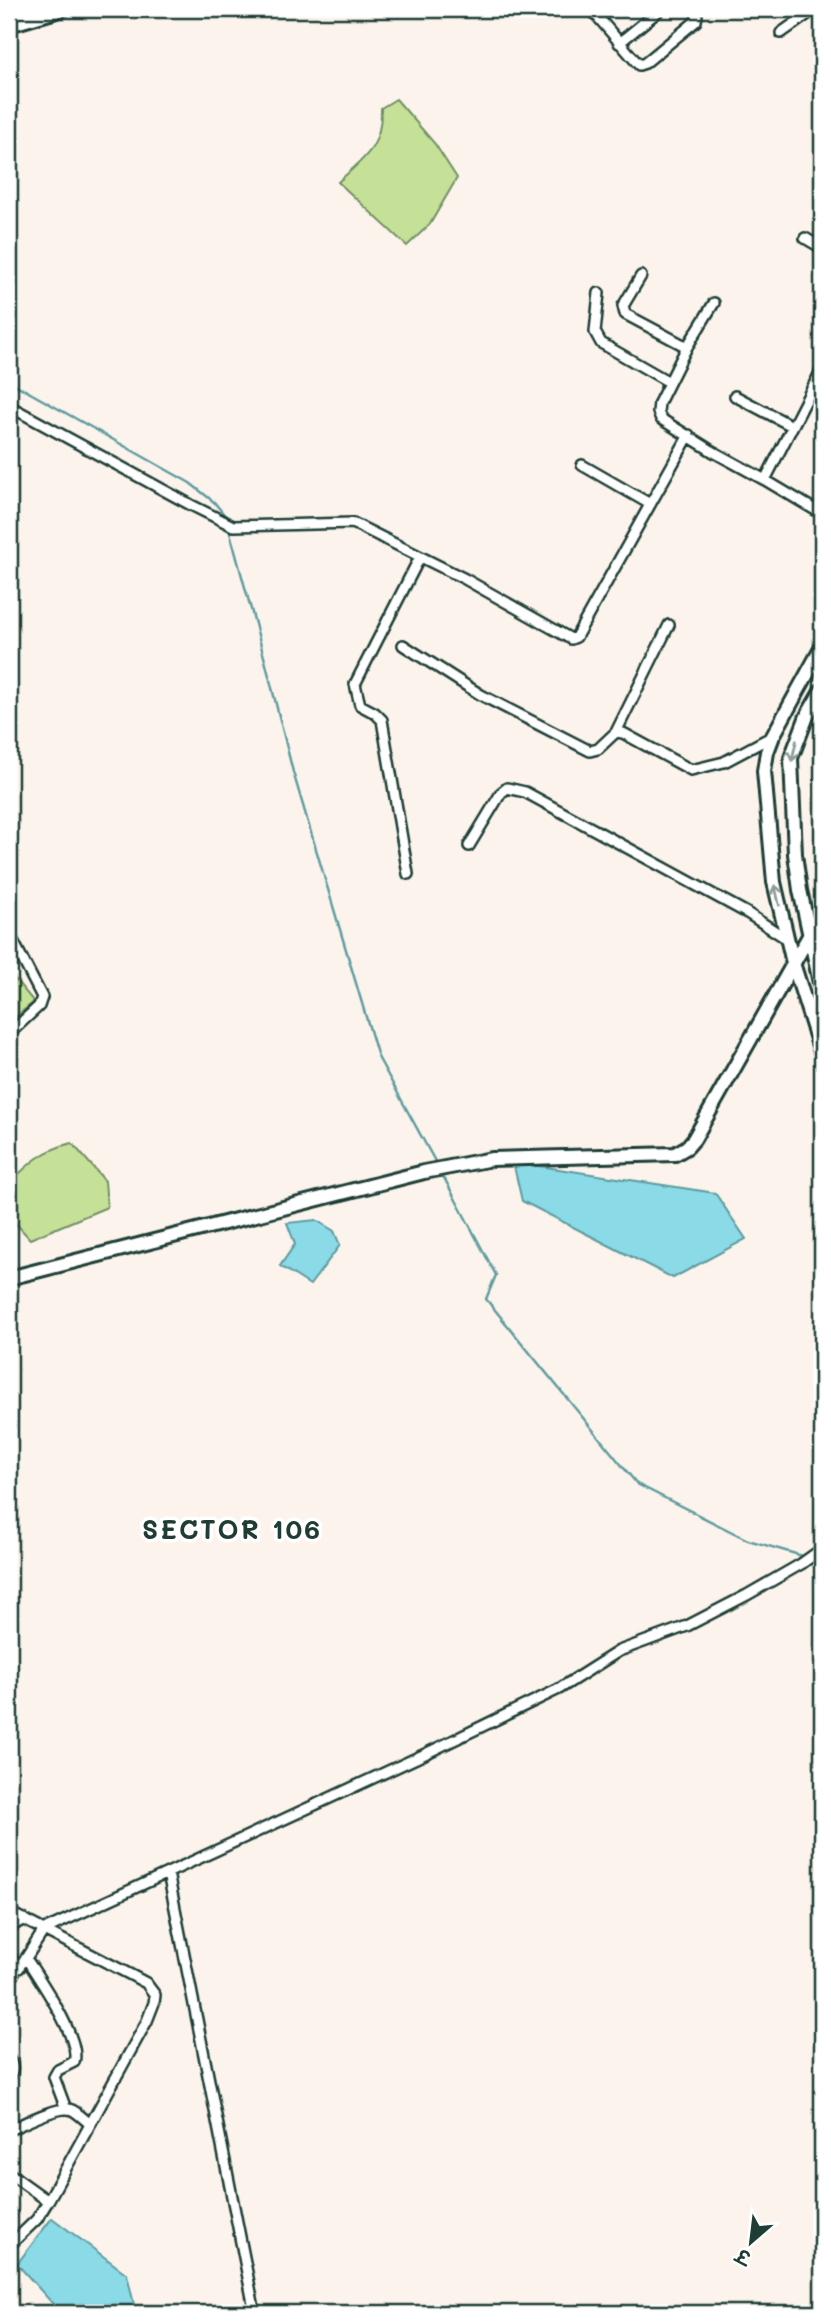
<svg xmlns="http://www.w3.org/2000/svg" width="831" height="2322" font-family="Mali,'Playpen Sans Deva',sans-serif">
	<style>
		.green { fill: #c5e198; stroke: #728f66; stroke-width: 2 }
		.water { fill: #8adae7; stroke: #5f9b9f; stroke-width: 2 }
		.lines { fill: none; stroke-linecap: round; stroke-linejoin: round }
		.stream { stroke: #5f9b9f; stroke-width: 2.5 }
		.street-casing { stroke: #1f3d34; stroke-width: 14 }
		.secondary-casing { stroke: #1f3d34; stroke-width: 18 }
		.street { stroke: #fff; stroke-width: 9 }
		.secondary { stroke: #fff; stroke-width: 12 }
		.oneway { stroke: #8f9e9a }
		.labels { text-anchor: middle; stroke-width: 7; stroke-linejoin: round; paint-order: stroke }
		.district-label { font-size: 26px; font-weight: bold; letter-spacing: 2px; fill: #1f3d34; stroke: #fff }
	</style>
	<rect width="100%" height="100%" fill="#fcf4ec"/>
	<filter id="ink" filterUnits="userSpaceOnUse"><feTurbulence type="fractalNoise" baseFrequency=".0143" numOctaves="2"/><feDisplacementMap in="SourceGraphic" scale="14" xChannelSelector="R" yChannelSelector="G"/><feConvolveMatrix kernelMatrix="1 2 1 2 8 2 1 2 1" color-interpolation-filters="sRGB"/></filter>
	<g filter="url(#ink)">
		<path class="green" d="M396,99L435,144L457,178L430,224L407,246L338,182C365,157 382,148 381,108Z
			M9,972L34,1002L15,1017L9,999Z
			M72,1143L105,1181L107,1207L30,1239L9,1216V1184C29,1163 43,1150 72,1143Z"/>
		<path class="water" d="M513,1162L715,1193L746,1239L673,1278L522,1201Z
			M316,1220L334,1231L340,1245L310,1285L280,1266L295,1244L287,1223Z
			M52,2218L127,2274L136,2313H61L17,2264Z"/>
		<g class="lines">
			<path class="stream" d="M9,381L190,483L214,502L227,518
				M229,529L266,664L293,772L378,1057L437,1165
				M442,1174L496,1275L486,1299L637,1484L748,1540L806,1557
				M812,1559L822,1562"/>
			<defs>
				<path id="street" d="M591,9L639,65L645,63L696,21L697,15L694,9
					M598,16L607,9
					M781,33L815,9
					M619,43L661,9
					M805,238L822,248
					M641,276L623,306L625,314L687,347
					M599,293L595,332L601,343L669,382
					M714,303L687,347L659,403L658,412L661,419L712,451L765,480L822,514
					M735,396L792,426
					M9,406L191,505L233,526L353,523L465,579L571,639L576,637L689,435
					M582,465L650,504
					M765,480L822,369
					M403,645L481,695L590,751L598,749L616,732L623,733L691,770L724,762L773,736
					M616,732L669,625
					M469,846L501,793L507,788L525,792L747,913L787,939
					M408,874L382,720L375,713L360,705L355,684L420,557
					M9,933L42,997L39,1006L9,1034
					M168,1873L255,2313
					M9,1912L131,1975L146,1983L155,1995L154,2003L147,2021L48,2201L37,2219L9,2246
					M9,1928L24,1919
					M9,1955L19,1968
					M26,1958C39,1979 82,2040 74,2062L58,2070L54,2077L66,2109
					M9,1978L26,1958L44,1930L425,1754L559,1689L619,1651L687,1626L747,1595L801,1564L822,1549
					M9,2059C13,2065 14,2070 9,2076
					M9,2130C21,2125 60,2104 72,2110C78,2113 84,2119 90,2124
					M9,2173L48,2201"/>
				<path id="secondary" d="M9,15L29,9
					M9,25L63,9
					M822,647L773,736L767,752L764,771L774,882L793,963L822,1055
					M822,690L807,716L791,758L795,854L800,890L822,992
					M9,1278L424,1172L492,1159L675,1154L687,1147L694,1139L822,913"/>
			</defs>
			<use href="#street" class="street-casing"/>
			<use href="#secondary" class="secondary-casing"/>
			<use href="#street" class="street"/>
			<use href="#secondary" class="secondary"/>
		</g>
		<defs><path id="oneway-shaft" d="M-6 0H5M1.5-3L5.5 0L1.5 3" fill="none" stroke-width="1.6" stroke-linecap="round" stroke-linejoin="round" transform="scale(1.75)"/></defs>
		<g class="oneway">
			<use href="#oneway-shaft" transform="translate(794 751) rotate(103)"/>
			<use href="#oneway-shaft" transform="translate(777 895) rotate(-103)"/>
		</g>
	</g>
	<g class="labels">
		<g class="district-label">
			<text x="232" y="1539">SECTOR 106</text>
		</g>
	</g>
	<rect width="831" height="2322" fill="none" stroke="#fff" stroke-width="35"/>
	<rect x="18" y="18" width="796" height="2287" fill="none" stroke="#1f3d34" stroke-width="2.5" filter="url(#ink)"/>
	<g transform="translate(751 2242) rotate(208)" stroke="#ffffff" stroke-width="5" paint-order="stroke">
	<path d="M0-5L12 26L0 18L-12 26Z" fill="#1f3d34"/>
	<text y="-10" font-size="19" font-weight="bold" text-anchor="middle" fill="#1f3d34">उ</text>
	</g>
</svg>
